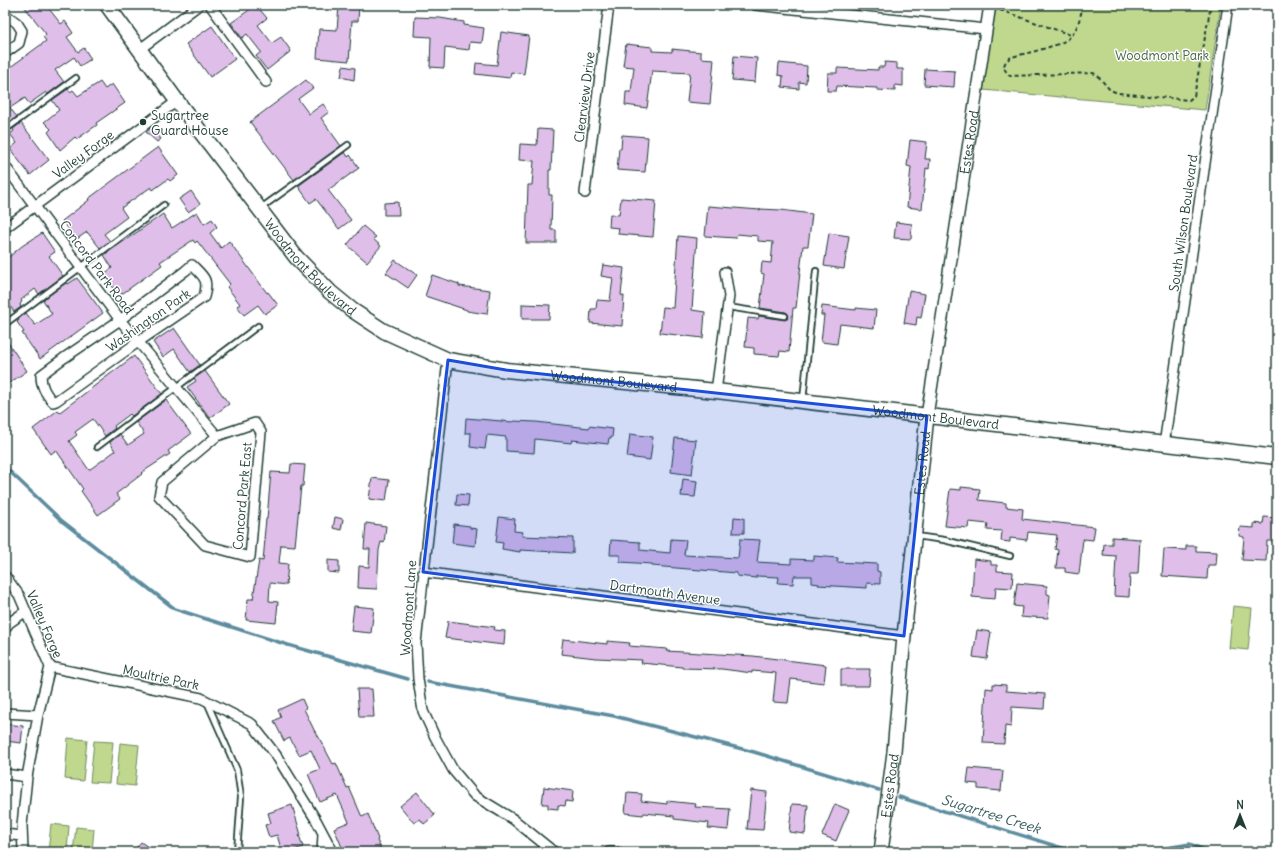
<svg xmlns="http://www.w3.org/2000/svg" width="1282" height="857" font-family="Delius,sans-serif">
	<style>
		.green { fill: #bfd88e; stroke: #6f8a61 }
		.lines { fill: none; stroke-linecap: round; stroke-linejoin: round }
		.stream { stroke: #5c8c9e; stroke-width: 3.5 }
		.building { fill: #dfbeea; stroke: #1f3d34 }
		.service-casing { stroke: #1f3d34; stroke-width: 8 }
		.minor-casing { stroke: #1f3d34; stroke-width: 12 }
		.tertiary-casing { stroke: #1f3d34; stroke-width: 14 }
		.secondary-casing { stroke: #1f3d34; stroke-width: 16 }
		.primary-casing { stroke: #1f3d34; stroke-width: 17 }
		.path { stroke: #1f3d34; stroke-width: 2; stroke-dasharray: 4 3; stroke-linecap: butt }
		.service { stroke: #fff; stroke-width: 4.5 }
		.minor { stroke: #fff; stroke-width: 9 }
		.tertiary { stroke: #fff; stroke-width: 11 }
		.secondary { stroke: #fff; stroke-width: 13 }
		.primary { stroke: #fff; stroke-width: 14 }
		.marked { fill: #1d4ed8; fill-opacity: 0.2; stroke: #1d4ed8; stroke-width: 3; stroke-linejoin: round }
		.poi-dot { fill: #1f3d34; stroke: #fff; stroke-width: 1.5 }
		.labels { text-anchor: middle; stroke-width: 3; stroke-linejoin: round; paint-order: stroke }
		.park-label { font-size: 13px; fill: #47644a; stroke: #fff }
		.street-label { font-size: 13px; fill: #1f3d34; stroke: #fff }
		.poi-label { font-size: 13px; fill: #1f3d34; stroke: #fff; text-anchor: start }
		.water-label { font-size: 14px; font-style: italic; fill: #385e60; stroke: #fff }
	</style>
	<rect width="100%" height="100%" fill="#fff"/>
	<filter id="ink" filterUnits="userSpaceOnUse"><feTurbulence type="fractalNoise" baseFrequency=".025" numOctaves="2"/><feDisplacementMap in="SourceGraphic" scale="8" xChannelSelector="R" yChannelSelector="G"/><feConvolveMatrix kernelMatrix="1 2 1 2 8 2 1 2 1" color-interpolation-filters="sRGB"/></filter>
	<g filter="url(#ink)">
		<path class="green" d="M995,5H1221L1205,110L983,90Z
			M1233,606L1252,608L1248,650L1229,648Z
			M68,738L87,740L83,781L65,779Z
			M94,741L113,742L109,783L90,782Z
			M120,743L139,745L135,786L116,784Z
			M51,824L69,826L67,852H48Z
			M76,827L94,829L92,852H73Z"/>
		<g class="lines">
			<path class="stream" d="M5,467L62,521L175,609L288,645L408,679
				M428,682L614,716L754,752L879,790
				M899,797L1075,852
				M1142,852L1190,844L1210,852"/>
		</g>
		<path class="building" d="M23,5H46L61,24L65,21L73,33L67,37L78,52L84,48L91,59L80,66L74,57L55,70L64,82L48,94L46,92L29,104L25,98L10,108L17,117L8,123L5,119V71L46,41L43,37L46,34Z
			M256,5L267,18L258,25L272,43L281,37L291,51L267,70L256,56L261,52L247,34L242,38L231,23Z
			M339,5H359L358,21H352L349,61L317,58L319,29L337,30Z
			M415,17L440,18L464,22V25L484,28L482,43L470,42L469,50L445,47L444,68L430,67L431,37L414,36Z
			M212,26L235,59L210,77L186,44Z
			M501,32L529,36L524,74L511,72L510,78L475,74L476,63L497,65Z
			M626,44L652,47V51L672,52V49L701,52V58L714,59L710,104L687,102L690,73L652,71L647,108L625,105L626,92H631L634,67L623,66Z
			M734,56L757,58L755,82L732,80Z
			M885,62L897,63V69H903V86L895,85V91L877,90V88L837,86L836,91H827L828,73H837V68L878,70V67H884Z
			M779,63L807,66L806,83L799,82V89L782,87L783,76L778,75Z
			M343,66L355,68L354,80L341,77Z
			M925,69L955,71L954,87L924,85Z
			M306,80L313,88L298,99L309,114L323,104L329,112L321,118L341,146L294,180L250,122Z
			M100,82L105,89L112,84L125,103L96,123L97,125L77,139L75,137L60,150L48,132L51,129L44,122L59,110L52,100L68,89L70,92L73,90L78,96Z
			M21,123L49,160L30,175L10,149L17,143L10,134L14,131L13,129Z
			M152,127L161,139L157,142L146,132Z
			M538,129L553,130L551,170H549V195H552L551,230H556V243H526L528,185H532L534,161L519,160L520,144L537,145Z
			M622,135L648,137L645,172L617,170L619,148L621,149Z
			M910,140L927,142L925,159H930L929,169L926,168L922,209L907,207L911,167L907,166Z
			M158,147L178,175L170,181L168,179L153,190L151,187L121,208L127,217L104,234L110,241L100,248L87,232L77,239L62,221L89,200L88,199Z
			M345,152L348,157L350,155L359,168L328,190L351,220L339,229L316,199L310,203L298,186Z
			M191,191L200,204L188,212L179,199Z
			M621,198L656,201L653,237L618,234L619,228L609,227L610,214L619,215Z
			M398,202L399,215H384V203Z
			M708,206L760,210V209L781,210L812,214L808,246H803L796,308H793L789,352L780,351L779,356L754,354V348L745,347L748,318L758,319L759,316L785,320L789,317L788,314L786,312L760,308L764,274L761,273L762,262L771,263L773,242L758,241V236L737,234L736,238L705,236Z
			M197,212L204,224L212,219L217,227L210,233L221,248L229,241L267,293L268,292L278,305L265,314L258,305L244,315L237,306L240,304L227,287L230,284L197,241L195,243L193,240L160,262L162,265L119,296L104,274L112,268L104,255L163,214L172,228Z
			M896,222L912,224L911,239L894,238Z
			M363,226L376,237L373,239L381,246L367,262L347,245Z
			M42,233L55,252L49,256L63,276L39,294L35,289L21,300L22,302L20,304L21,307L14,312L5,298V260L22,246Z
			M829,233L849,236L844,269L824,266Z
			M678,236L697,238L692,310L705,312L703,338L660,333L663,307L673,308Z
			M395,260L417,275L408,288L386,273Z
			M603,265L624,268L621,295L624,296L622,326L590,323L591,309H596L597,300L610,301L613,278L601,276Z
			M432,275L459,284V286L490,290L487,314L467,311V310L425,296Z
			M77,278L103,313L40,359L22,333L24,332L17,322L19,320L18,319L26,313L35,325L52,314L43,300L67,282L68,284Z
			M909,291L925,294L921,318L917,317L916,325L904,323Z
			M522,304L550,305L549,319H522Z
			M822,306L856,310V308L876,310L874,328L840,324L837,344L821,342L824,315H821Z
			M174,328L200,365L190,372L174,349L163,357L153,342Z
			M5,338L27,371L5,386Z
			M134,356L162,394L132,416L130,414L114,426L115,428L105,436L93,419L75,432L77,435L69,441L89,470L115,451L110,442L120,434L128,445L144,434L136,422L166,400L191,434L168,451L170,454L141,473L142,474L116,494L120,499L98,515L81,491L83,489L56,450L51,454L33,429L58,410L60,412Z
			M205,371L229,404L210,418L187,387L196,381L194,378Z
			M466,418L513,422V421L536,422L589,428V426L613,429L612,438H609L608,444L572,440L571,443L535,439L534,453L506,451V437L487,435L485,449L470,447L471,433H465Z
			M630,434L653,437L650,460L627,457Z
			M675,438L696,440L692,475L671,472Z
			M291,464L305,465L303,486H301L295,546L281,545L279,563L288,564L286,585L270,583L269,601L278,602L276,623L246,620L248,599H253L259,560L263,561L265,539H264L266,519H267L271,472L290,473Z
			M372,478L389,480L386,501L369,499Z
			M683,479L697,481L695,497L681,496Z
			M961,487L980,489L979,500L1006,503V507L1023,509L1022,519L1095,527L1093,540L1083,539L1079,574L1065,572V568H1056L1058,550L1055,549L1057,535L1028,532L1027,540L1010,538V542L1001,541L1002,531L987,530L988,524L969,522L968,528L945,526L950,489L961,490Z
			M457,494L469,495L468,506L456,505Z
			M335,517L343,519L341,530L333,528Z
			M499,517L515,519L514,531L523,532L522,536L573,538V553L520,550V552L502,549L503,543L496,542Z
			M734,517L744,518V533H733Z
			M1264,517L1277,518L1275,541H1267L1266,561L1242,560L1244,537L1239,536L1240,527L1254,528V523L1263,524Z
			M366,523L386,526L384,543L381,542L379,550L377,589L358,588L359,566L369,567L370,549H364Z
			M454,524L470,526V528L477,529L475,546L452,543Z
			M1112,537L1140,539L1138,574H1130L1129,597L1114,596L1116,556L1103,555L1104,544H1112Z
			M671,539L686,540L684,555L738,558L740,539L760,540L757,562L791,564V559L814,560V556L838,558L837,562L877,564V571L880,572V584L867,583V588L818,585L819,584L812,583V576H794L793,584L778,583L779,577L756,576V578L737,576V573L652,566V564L620,562V555H610L611,540L640,542V550L670,553Z
			M1186,546H1196V551L1217,552L1216,565H1208L1207,579L1162,576L1164,549L1186,550Z
			M974,559L991,561V565H997V571L1013,572L1012,588L996,587L995,599L972,597Z
			M328,560L339,561V573L328,572Z
			M1017,583L1047,586V594L1050,595L1048,618L1031,617V618L1021,617L1022,607L1014,606Z
			M354,606L374,608L371,633L351,631Z
			M448,621L495,627L494,630L505,631L504,645L445,638Z
			M977,630L991,632L987,659L973,657Z
			M563,639L607,644V641L630,643L629,646L667,649L666,651L753,656L826,665L824,683L791,679L788,703L773,702L776,673L752,671V673L722,669L682,668V667L641,663L642,660L596,658L561,654Z
			M841,669H870L869,686H841Z
			M993,684L1006,685V691L1045,694L1044,709L1012,707L1011,727L1005,726L1004,744L983,743L986,688L993,689Z
			M357,689H372L374,717H359Z
			M302,699L306,708L304,709L315,732H316L333,764L336,763L347,788L349,787L362,817L368,814L378,839L377,840L382,852H344L334,828L349,822L337,795L320,802L308,774L320,769L311,750L299,755L290,738L284,741L274,721L281,717L278,710Z
			M5,724L23,726L21,743L5,741Z
			M969,768L1003,771L1001,791L978,789V784L967,783Z
			M544,787L573,791L572,802L566,801L565,806L558,805V809L548,808V804H542Z
			M751,790L767,792L763,830L747,829Z
			M417,792L435,815L424,824L420,819L414,823L400,806Z
			M627,793L642,794L641,801L667,804V801L696,804L695,807L730,809L728,830L708,828L709,823L674,819V816L644,813L643,815L625,813Z
			M792,804L808,805L805,834L789,832Z
			M835,804L849,810L836,841L822,835Z
			M292,805L301,835H299L303,847L288,852H282L277,835L269,837L265,825L271,823L268,813Z
			M141,842L155,852H133Z"/>
		<g class="lines">
			<defs>
				<path id="service" d="M5,130L76,78
					M261,208L348,145
					M728,307L785,316
					M5,324L164,205
					M803,400L816,271
					M97,447L258,326
					M916,536L944,540L1010,556
					M207,702L237,770L241,797L237,852"/>
				<path id="minor" d="M210,5L266,82
					M755,5L986,29
					M5,16L6,15L17,23L22,31L19,43L5,53
					M140,49L199,5
					M5,166L120,320L217,436
					M585,193L609,5
					M5,228L177,101
					M192,265C204,277 209,279 204,297L138,342L56,401L53,402C45,393 41,386 41,375L64,358L120,320L185,271Z
					M448,360L416,643L418,679L423,711L435,737L453,770L475,796L513,819L554,852
					M716,391L729,296L725,272
					M255,423L261,432L250,557L205,545L159,496L162,482L217,436Z
					M1164,445L1228,5
					M423,572L904,636
					M5,576L19,595L50,667L38,715L27,777L22,825L23,852
					M5,629L9,623L26,611
					M50,667L201,698L252,724L276,755L316,820L333,852
					M5,713L38,715
					M5,774L27,777
					M5,834L21,836
					M322,852L323,834
					M609,852H617"/>
				<g id="tertiary">
					<path id="s1" d="M927,416L990,5"/>
				</g>
				<g id="secondary">
					<path id="s2" d="M881,852L894,752L904,636L927,416"/>
				</g>
				<g id="primary">
					<path id="s3" d="M107,5L177,101L296,257L330,292L352,310L384,331L448,360L506,370L716,391L1277,457"/>
				</g>
			</defs>
			<use href="#service" class="service-casing"/>
			<use href="#minor" class="minor-casing"/>
			<use href="#tertiary" class="tertiary-casing"/>
			<use href="#secondary" class="secondary-casing"/>
			<use href="#primary" class="primary-casing"/>
			<path class="path" d="M1083,5C1080,17 1078,31 1068,39C1059,46 1024,54 1011,57C1002,64 1002,68 1010,76L1093,73L1097,75L1110,90L1118,93L1189,100L1194,96L1211,5
				M1000,10L1071,35"/>
			<use href="#service" class="service"/>
			<use href="#minor" class="minor"/>
			<use href="#tertiary" class="tertiary"/>
			<use href="#secondary" class="secondary"/>
			<use href="#primary" class="primary"/>
		</g>
	</g>
	<path class="marked" d="M448,360L506,370L927,416L904,636L423,572Z"/>
	<circle class="poi-dot" cx="143" cy="122" r="4"/>
	<g class="labels">
		<g class="park-label">
			<text x="1162" y="60">Woodmont Park</text>
		</g>
		<g class="street-label">
			<text transform="translate(584 97) rotate(-83)" y="5">Clearview Drive</text>
			<text dy="5" stroke="none"><textPath href="#s1" startOffset="277">Estes Road</textPath></text>
			<text transform="translate(83 154) rotate(-36)" y="5">Valley Forge</text>
			<text transform="translate(1183 223) rotate(-82)" y="5">South Wilson Boulevard</text>
			<text dy="5" stroke="none"><textPath href="#s3" startOffset="332">Woodmont Boulevard</textPath></text>
			<text transform="translate(97 267) rotate(53)" y="5">Concord Park Road</text>
			<text transform="translate(148 320) rotate(-35)" y="5">Washington Park</text>
			<text dy="5" stroke="none"><textPath href="#s3" startOffset="668">Woodmont Boulevard</textPath></text>
			<text dy="5" stroke="none"><textPath href="#s3" startOffset="992">Woodmont Boulevard</textPath></text>
			<text dy="5" stroke="none"><textPath href="#s2" startOffset="391">Estes Road</textPath></text>
			<text transform="translate(242 496) rotate(-85)" y="5">Concord Park East</text>
			<text transform="translate(665 592) rotate(8)" y="5">Dartmouth Avenue</text>
			<text transform="translate(408 608) rotate(-86)" y="5">Woodmont Lane</text>
			<text transform="translate(45 624) rotate(67)" y="5">Valley Forge</text>
			<text transform="translate(161 677) rotate(12)" y="5">Moultrie Park</text>
			<text dy="5" stroke="none"><textPath href="#s2" startOffset="67">Estes Road</textPath></text>
		</g>
		<g class="poi-label">
			<text x="151" y="120">Sugartree<tspan x="151" dy="15">Guard House</tspan></text>
		</g>
		<g class="water-label">
			<text transform="translate(991 814) rotate(17)" y="5">Sugartree Creek</text>
		</g>
	</g>
	<rect width="1282" height="857" fill="none" stroke="#fff" stroke-width="20"/>
	<rect x="10" y="10" width="1262" height="837" fill="none" stroke="#1f3d34" stroke-width="1.5" filter="url(#ink)"/>
	<g transform="translate(1240 815)" stroke="#ffffff" stroke-width="3" paint-order="stroke">
	<path d="M0-3L7 15L0 10L-7 15Z" fill="#1f3d34"/>
	<text y="-6" font-size="11" font-weight="bold" text-anchor="middle" fill="#1f3d34">N</text>
	</g>
</svg>
